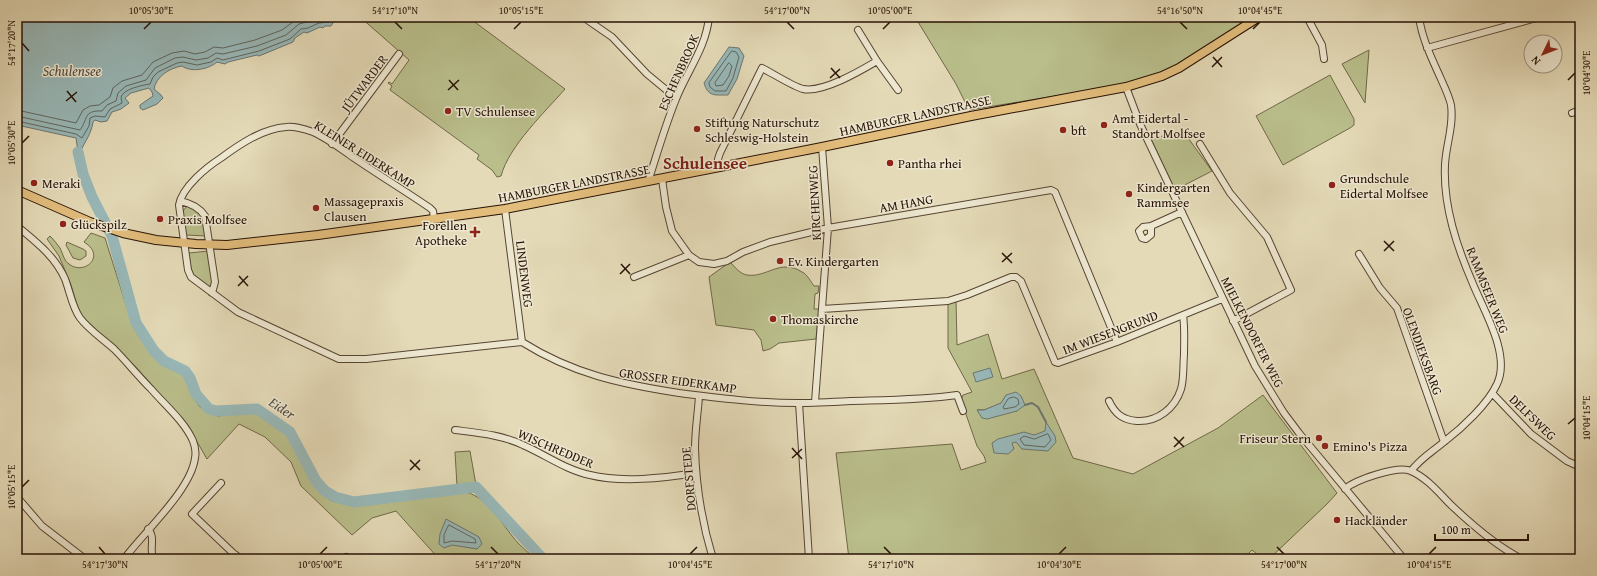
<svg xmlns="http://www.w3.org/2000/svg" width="1597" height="576" font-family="'Gentium Book Plus',serif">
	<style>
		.green { fill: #b9be8b; stroke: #706848; fill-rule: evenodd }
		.water { fill: #98b8b8; stroke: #6b7671 }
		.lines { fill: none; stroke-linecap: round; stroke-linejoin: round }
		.shore { stroke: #60655f; stroke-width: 1 }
		.stream { stroke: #6b7671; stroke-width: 2 }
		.river { stroke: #98b8b8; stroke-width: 11 }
		.minor-casing { stroke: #564432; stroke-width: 8 }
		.major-casing { stroke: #271206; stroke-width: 10 }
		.minor { stroke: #ede7d0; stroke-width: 6 }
		.major { stroke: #e2bd7c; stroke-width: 8 }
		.ticks { fill: none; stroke: #271206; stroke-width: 1.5 }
		.poi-dot { fill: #8f2418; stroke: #ede7d0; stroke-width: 1.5 }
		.labels { text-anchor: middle; stroke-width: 3; stroke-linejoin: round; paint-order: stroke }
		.street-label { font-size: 13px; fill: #271206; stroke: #ede7d0 }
		.poi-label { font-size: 13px; fill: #271206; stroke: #ede7d0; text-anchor: start }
		.water-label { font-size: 14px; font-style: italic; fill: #4f4c44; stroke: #ede7d0 }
		.district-label { font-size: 17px; font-weight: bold; fill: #7a1f14; stroke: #ede7d0 }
		.neatline { fill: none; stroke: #271206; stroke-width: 1.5 }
		.ticks-label { font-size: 10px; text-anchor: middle; fill: #271206 }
	</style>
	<rect width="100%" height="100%" fill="#e4dab7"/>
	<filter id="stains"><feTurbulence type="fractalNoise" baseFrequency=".005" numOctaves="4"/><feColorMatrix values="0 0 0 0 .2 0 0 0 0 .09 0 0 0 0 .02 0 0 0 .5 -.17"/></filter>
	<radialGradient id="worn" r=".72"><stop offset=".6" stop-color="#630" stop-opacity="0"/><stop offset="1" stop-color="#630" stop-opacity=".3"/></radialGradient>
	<path class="green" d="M360,17H468L565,89C545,112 509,146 501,176L497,177L492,170L477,159L479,155L390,90L392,86L388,83L389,82L392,84L409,60Z
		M915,17H1252L1179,66L1129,84L969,110L956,84Z
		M1369,50L1365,103L1342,64Z
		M1330,75L1354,119V125L1350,128L1283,165L1256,116Z
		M1183,131L1212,171L1175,190L1151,139Z
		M187,206C203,209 204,222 206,236L186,235L183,211Z
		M91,233L105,238L132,324L159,362L182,373L186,381L192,396L200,407L218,416L251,411L273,423L286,434L312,481L322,494L332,501L354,506L367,505L466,492C491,499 502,526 519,544C524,549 530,554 535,559H439L396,511L372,518L352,535L301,486L291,462L265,437L239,424L207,459L192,433L175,411L135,366L82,316L78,308L71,285L59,256L47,239L50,236C54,240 57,244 60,248C63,254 64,261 69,264C84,276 107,256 84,242Z
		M67,242L83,249L86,251V256L80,260L73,258L66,245Z
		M208,251L213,285L207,287C191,275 191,272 189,253Z
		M730,262C735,267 740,274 747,275C767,278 780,258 802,272C807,274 811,282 814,286H819L818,293L815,294L814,309H819L816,339L779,343L770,349L763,351L761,340L754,330L716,325L709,277Z
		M956,299L957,345L988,334L1002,379L1034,369L1073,458L1133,474L1218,428L1263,395L1337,493L1327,504L1269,559H1261L1262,558L1252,550L1248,554L1236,556L1233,559H849L836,453L952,444L961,470L986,462L984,456L977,446L961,400L963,395L972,392L948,348V301ZM1006,395L1017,411L977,410H984L1002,403Z
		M470,451L476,485L457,486L455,452Z"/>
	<path class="water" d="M17,17H346L340,22L336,18L331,26H325L323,28L320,27L307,33L304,32L295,38L293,42L259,56L257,55L228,62L225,64L217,62C209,69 192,73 182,66C169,68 156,77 154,89L161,95L163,98L157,104L143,110L140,108V105L153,96L152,92L149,88L131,93L125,98L129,103L121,109L112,112L107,121L101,122L95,120L93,122C92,132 85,142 80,152H78L76,138L17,125Z
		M729,47L739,48L744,56L737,79L728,95C715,95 708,97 704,83Z
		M990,368L993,377L976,382L973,373Z
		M1016,392L1021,396L1025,405L1017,411L987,419L982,418L977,410H984L1001,403L1006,395Z
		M1046,422L1055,436L1056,442L1048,451L1022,449L1016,442L1012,443L1014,449L1008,454L994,453L992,443L998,439L1024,432L1034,435L1045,431Z
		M446,519L479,537L482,544L477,549L452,545L444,548L439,544L440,534Z"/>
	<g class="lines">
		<path class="shore" d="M732,51L736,52L739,57L733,78L726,91H715L710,87L709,83Z
			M729,63L732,66L729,76L723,85L716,86L715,83Z
			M17,110L76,123L83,110L90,106L99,105L110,97L113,88L122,81L142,75L153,62L172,53L184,51L195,54L205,52L214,47L223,48L255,40L282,30L297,19L306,17
			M17,116L80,130C88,120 83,110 102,111L107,105L116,101L118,93L126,86L146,80L155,68L175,58L183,57L196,60L208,58L216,53L223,54L257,46L286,35L299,24L325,17
			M17,121L76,134L82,138L89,126L90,118L95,116L105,117L110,109L122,103C122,101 121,99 121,97C123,89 143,85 150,84L153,77L158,72L177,63L183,62L197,65L211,62L217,58L223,60L259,51L290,39L301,29L308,28L319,23L329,22L332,17
			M1014,397L1018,399L1019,404L1015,407L1004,409L1003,407L1008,399Z
			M1048,434L1051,440L1045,447L1024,445L1020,439L1024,436L1034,439Z
			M449,525L475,539L476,543L452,541L444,543V535Z"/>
		<path class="stream" d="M1025,405L1032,403L1038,407L1046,422"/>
		<path class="river" d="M78,152L83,174L92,197L112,236L136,323L154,351L164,361L185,371L190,378L196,394L209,409L216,411L257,409L290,432L316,481L325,491L335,497L354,502L476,487L543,559"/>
		<defs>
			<path id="minor" d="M583,17L612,37L647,74L676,98
				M1307,17L1322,45L1324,59
				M858,30L877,61L898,90
				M1427,48L1540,17
				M1126,87L1140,124L1255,366L1284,413L1299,433L1404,559
				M1572,113L1580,110
				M332,144L399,54
				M1200,144L1230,193L1267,237L1291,290L1233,321
				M718,167V159L720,153L762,68C772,73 794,87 803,89C823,93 860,71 877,61
				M662,179L666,207L672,231L689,255L699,262L714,264L727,261L743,252L770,242L828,228L1051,190L1055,192L1117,342
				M648,182C657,154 665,126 676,99C687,71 706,48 709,17
				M180,201C190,203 199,207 205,216L215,282L212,293
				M505,209L522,342
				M434,219L433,211L430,208C405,191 379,175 354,158C341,149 327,138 313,132C304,129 295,126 286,127C262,129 240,144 221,158C207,167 182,187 179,205L188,270L191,277L238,312L339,359H366L522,342C573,374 621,384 679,393C718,398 758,403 797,403C815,403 833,402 851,401C887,400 922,400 957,395L963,411
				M17,226C36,242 55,256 65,279C70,292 72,307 80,318C89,330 103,339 114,349C127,362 138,376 151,389C164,404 185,422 193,441C195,446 196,453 195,458C191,490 144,532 124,559
				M1151,226V235L1146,239L1142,238L1139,231L1143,227L1151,226L1182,212
				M1359,254L1380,288L1397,308L1444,442
				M634,277L689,255
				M822,309L948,301L967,295L1011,277H1016L1021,281L1055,362L1058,363L1117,342L1222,299
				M1492,393L1531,434L1567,461L1580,467
				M699,396C698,413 695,430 695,448C696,485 702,523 713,559
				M1109,401C1115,414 1123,420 1137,421C1158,422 1175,408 1181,389C1184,379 1183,366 1184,355C1184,342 1185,329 1183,315
				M815,402L828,228L822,147
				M799,403L809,559
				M455,430C479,433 502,435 523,445C546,455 566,470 590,475C622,483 663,478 696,473
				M1411,471C1422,457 1431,453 1445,441C1462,428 1488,404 1497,384C1511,355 1484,311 1473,284C1457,247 1443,206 1445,165C1446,144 1454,126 1451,105C1449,96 1445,88 1441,79C1432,59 1422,39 1419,17
				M221,483L192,514L233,553L241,559
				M1345,489C1355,480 1398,465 1411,471C1427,478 1439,493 1451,505C1470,523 1498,547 1522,559
				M17,497L42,526L85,559
				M148,529C156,537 149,549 153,559
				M342,559L346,557"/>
			<path id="major" d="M17,190L90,222L123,233L156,240L196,244L227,245L318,235L505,209L822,147L971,116L1126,87L1162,76L1179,68L1259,17"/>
		</defs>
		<use href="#minor" class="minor-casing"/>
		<use href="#major" class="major-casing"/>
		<use href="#minor" class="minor"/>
		<use href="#major" class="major"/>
	</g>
	<path class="ticks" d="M395,22L402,29M787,22L794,29M1180,22L1187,29M144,29L151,22M514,29L521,22M883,29L890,22M1253,29L1260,22M22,43L29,51M1213,57L1222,67M1212,67L1222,57M831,68L840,78M830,78L840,69M449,80L458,90M1568,80L1575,73M448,90L459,80M67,91L76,102M66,101L77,92M22,143L29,136M1384,241L1394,251M1384,251L1394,241M1002,253L1012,263M1002,262L1012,253M621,264L630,274M620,274L630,264M239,276L248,286M238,286L248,276M1568,424L1575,418M1174,437L1184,447M1174,447L1184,437M792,448L802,459M792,458L802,449M410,460L420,470M410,470L420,460M22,487L29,480M99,547L105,554M491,547L498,554M884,547L891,554M1277,547L1284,554M320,554L327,547M690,554L697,547M1059,554L1066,547M1429,554L1436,547"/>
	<g class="poi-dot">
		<circle cx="448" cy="111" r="4"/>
		<circle cx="1104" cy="125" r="4"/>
		<circle cx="697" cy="129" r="4"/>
		<circle cx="1063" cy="130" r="4"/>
		<circle cx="890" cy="163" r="4"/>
		<circle cx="34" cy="183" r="4"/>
		<circle cx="1332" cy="185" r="4"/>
		<circle cx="1129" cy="194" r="4"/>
		<circle cx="316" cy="208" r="4"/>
		<circle cx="160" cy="219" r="4"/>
		<circle cx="63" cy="224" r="4"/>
		<path d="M473 226h4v4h4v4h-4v4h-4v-4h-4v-4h4z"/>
		<circle cx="780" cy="261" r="4"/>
		<circle cx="773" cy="319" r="4"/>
		<circle cx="1319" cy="438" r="4"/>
		<circle cx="1325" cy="446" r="4"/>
		<circle cx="1337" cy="520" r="4"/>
	</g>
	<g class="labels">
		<g class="street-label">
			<text transform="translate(678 72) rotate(-66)" y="5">ESCHENBROOK</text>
			<text transform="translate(364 83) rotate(-53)" y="5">JÜTWARDER</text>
			<text transform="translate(915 115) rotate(-12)" y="5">HAMBURGER LANDSTRASSE</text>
			<text transform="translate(365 154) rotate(32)" y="5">KLEINER EIDERKAMP</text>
			<text transform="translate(574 183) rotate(-11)" y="5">HAMBURGER LANDSTRASSE</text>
			<text transform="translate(814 203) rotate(-93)" y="5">KIRCHENWEG</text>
			<text transform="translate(906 203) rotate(-10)" y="5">AM HANG</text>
			<text transform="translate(525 274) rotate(83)" y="5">LINDENWEG</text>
			<text transform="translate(1488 290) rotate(68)" y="5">RAMMSEER WEG</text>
			<text transform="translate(1110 332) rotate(-21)" y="5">IM WIESENGRUND</text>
			<text transform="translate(1253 332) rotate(63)" y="5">MIELKENDORFER WEG</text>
			<text transform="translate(1423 351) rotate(70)" y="5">OLENDIEKSBARG</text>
			<text transform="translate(678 380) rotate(8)" y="5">GROSSER EIDERKAMP</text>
			<text transform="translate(1533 417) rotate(44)" y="5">DELFSWEG</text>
			<text transform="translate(556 448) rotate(23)" y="5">WISCHREDDER</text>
			<text transform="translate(688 479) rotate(-95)" y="5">DORFSTEDE</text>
		</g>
		<g class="poi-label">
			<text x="456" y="116">TV Schulensee</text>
			<text x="1112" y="123">Amt Eidertal -<tspan x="1112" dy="15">Standort Molfsee</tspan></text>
			<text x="705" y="127">Stiftung Naturschutz<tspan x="705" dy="15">Schleswig-Holstein</tspan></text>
			<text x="1071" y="135">bft</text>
			<text x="898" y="168">Pantha rhei</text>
			<text x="1340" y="183">Grundschule<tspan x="1340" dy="15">Eidertal Molfsee</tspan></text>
			<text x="42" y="188">Meraki</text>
			<text x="1137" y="192">Kindergarten<tspan x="1137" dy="15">Rammsee</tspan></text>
			<text x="324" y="206">Massagepraxis<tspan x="324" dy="15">Clausen</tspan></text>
			<text x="168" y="224">Praxis Molfsee</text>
			<text x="71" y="229">Glückspilz</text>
			<text x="467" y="230" text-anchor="end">Forellen<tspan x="467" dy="15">Apotheke</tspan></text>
			<text x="788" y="266">Ev. Kindergarten</text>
			<text x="781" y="324">Thomaskirche</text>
			<text x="1311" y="443" text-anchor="end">Friseur Stern</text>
			<text x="1333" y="451">Emino's Pizza</text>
			<text x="1345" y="525">Hackländer</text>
		</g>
		<g class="water-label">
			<text x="72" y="76">Schulensee</text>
			<text transform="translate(282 408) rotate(34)" y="5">Eider</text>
		</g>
		<g class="district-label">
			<text x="705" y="169">Schulensee</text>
		</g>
	</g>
	<rect width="1597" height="576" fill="none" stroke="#e4dab7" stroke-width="44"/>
	<g transform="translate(1543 54) rotate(227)"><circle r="19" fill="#ede7d0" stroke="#9e927f"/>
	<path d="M0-3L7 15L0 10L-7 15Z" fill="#8f2418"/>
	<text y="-6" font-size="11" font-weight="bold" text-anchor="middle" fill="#271206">N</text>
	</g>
	<path d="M1435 534v6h93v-6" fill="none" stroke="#271206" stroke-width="2"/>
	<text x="1441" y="534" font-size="12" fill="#271206" stroke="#ede7d0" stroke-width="3" paint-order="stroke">100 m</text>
	<rect x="22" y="22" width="1553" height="532" class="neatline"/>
	<g class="ticks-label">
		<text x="151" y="14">10°05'30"E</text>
		<text x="395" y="14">54°17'10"N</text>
		<text x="521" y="14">10°05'15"E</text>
		<text x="787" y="14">54°17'00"N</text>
		<text x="890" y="14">10°05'00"E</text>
		<text x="1180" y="14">54°16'50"N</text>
		<text x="1260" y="14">10°04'45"E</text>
		<text transform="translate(11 43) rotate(-90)" y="4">54°17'20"N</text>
		<text transform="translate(1586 73) rotate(-90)" y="4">10°04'30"E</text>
		<text transform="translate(11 143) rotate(-90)" y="4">10°05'30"E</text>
		<text transform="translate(1586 418) rotate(-90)" y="4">10°04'15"E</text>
		<text transform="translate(11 487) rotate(-90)" y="4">10°05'15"E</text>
		<text x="105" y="568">54°17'30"N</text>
		<text x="320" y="568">10°05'00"E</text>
		<text x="498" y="568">54°17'20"N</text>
		<text x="690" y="568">10°04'45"E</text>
		<text x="891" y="568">54°17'10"N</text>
		<text x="1059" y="568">10°04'30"E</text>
		<text x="1284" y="568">54°17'00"N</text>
		<text x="1429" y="568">10°04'15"E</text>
	</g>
	<rect width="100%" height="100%" filter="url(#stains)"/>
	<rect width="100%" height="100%" fill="url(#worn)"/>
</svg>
